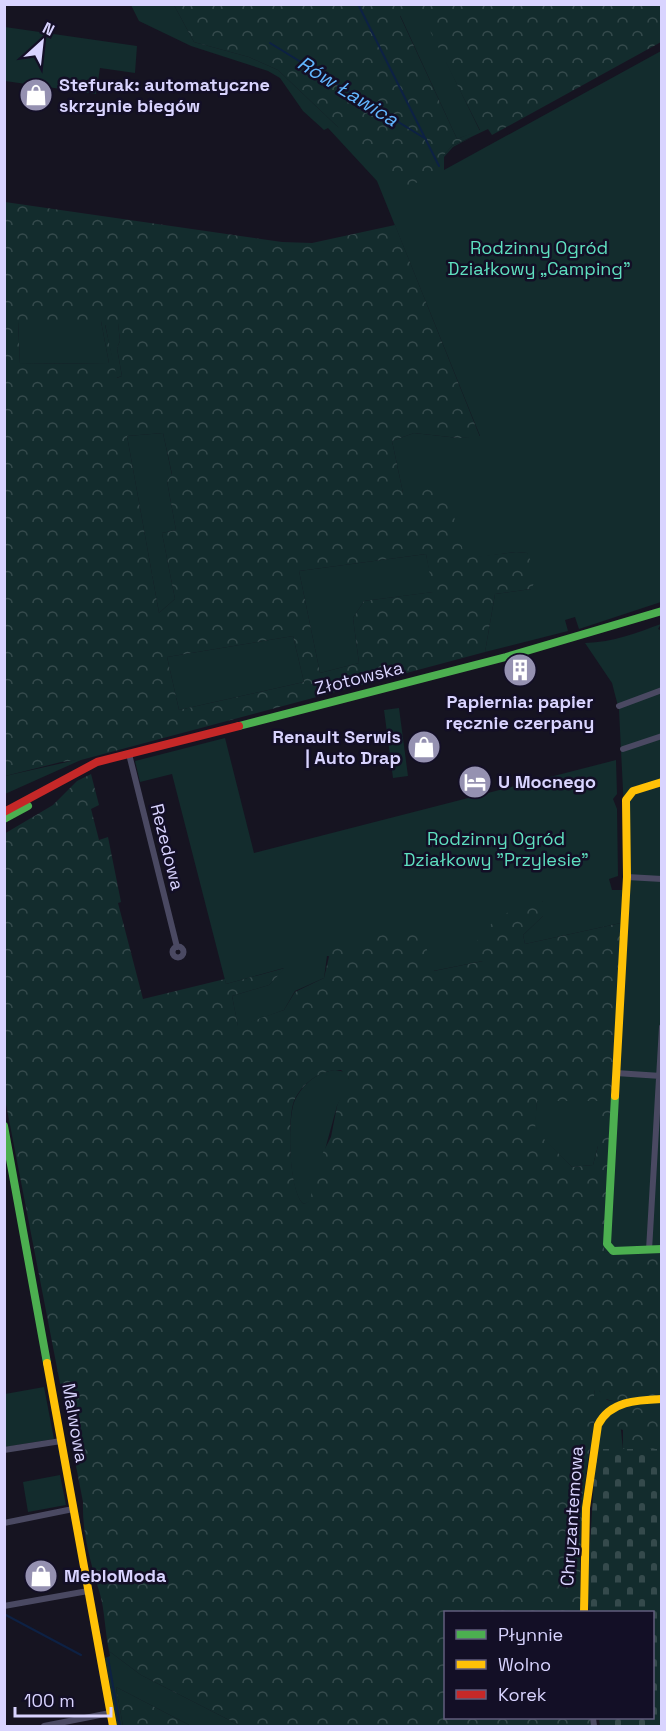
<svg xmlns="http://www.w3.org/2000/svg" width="666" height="1731" font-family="'Space Grotesk',sans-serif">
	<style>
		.green { fill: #132c2d }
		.forest { fill: url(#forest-crowns); fill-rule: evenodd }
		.cemetery { fill: url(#cemetery-stones) }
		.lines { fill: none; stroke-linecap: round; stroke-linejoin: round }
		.stream { stroke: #0d2144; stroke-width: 2 }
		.street { stroke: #4a4962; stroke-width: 6 }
		.fast { stroke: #4caf50; stroke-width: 8 }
		.slow { stroke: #ffc107; stroke-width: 8 }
		.jam { stroke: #c62828; stroke-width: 8 }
		.labels { text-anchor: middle; stroke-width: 5; stroke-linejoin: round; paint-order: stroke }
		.poi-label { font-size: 18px; font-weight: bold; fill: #d9d4ff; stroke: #130f26; text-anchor: start }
		.park-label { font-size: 18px; fill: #5fe0c0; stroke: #130f26 }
		.street-label { font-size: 18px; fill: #d9d4ff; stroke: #130f26 }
		.water-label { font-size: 20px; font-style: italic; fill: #62b6ff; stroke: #130f26 }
	</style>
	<defs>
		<pattern id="forest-crowns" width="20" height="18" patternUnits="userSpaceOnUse" patternTransform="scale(1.5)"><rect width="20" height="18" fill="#132c2d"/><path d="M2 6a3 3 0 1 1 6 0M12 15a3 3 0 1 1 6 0" fill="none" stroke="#354a4c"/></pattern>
		<pattern id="cemetery-stones" width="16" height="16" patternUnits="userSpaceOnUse" patternTransform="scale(1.5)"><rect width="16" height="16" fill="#132c2d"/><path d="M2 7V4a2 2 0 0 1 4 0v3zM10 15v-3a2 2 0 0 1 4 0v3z" fill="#354a4c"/></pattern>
	</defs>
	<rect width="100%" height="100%" fill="#161421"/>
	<path class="green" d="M131,5H174L194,42L249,57L278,70L338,127L443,156L452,146L472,137L453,147L444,157V170L661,51V602L579,629L575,617L565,620L568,631L485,652L495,594L531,589L527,553L516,552L465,559L403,493L392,441L414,433L459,438L480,436L377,181L328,128L324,130L303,111L280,78L268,71L191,46L139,21Z
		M420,8L480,131L457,139L400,15Z
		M5,27L137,46L135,73L100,68L96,94L5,81Z
		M18,321H101L109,363L20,364Z
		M118,322L120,341L117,348L122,376L116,378L105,324Z
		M163,433L172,475L167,481L176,530L162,533L175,599L159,613L127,436Z
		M426,554L434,592L364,601L353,618L359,663L320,673L299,571Z
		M661,624L658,629L662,631L661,1251L604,1253L621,923L525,944L523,935L543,916V901L483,961L433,971L327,956L324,978L295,991L284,1010L238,1027L232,996L269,985L284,968L226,984L172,774L140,782L135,761L225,738L254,853L616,760L617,794L613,799L617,809L618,876L609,879L612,890H623L624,810L619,710L612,683L585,643C614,642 636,633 661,624Z
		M293,636L304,682L179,710L167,657Z
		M399,708L408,776L393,778L384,710Z
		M76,760H81L5,794V776Z
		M335,1070L346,1072L349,1077L347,1086L337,1106L311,1201L304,1204C288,1194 287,1116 295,1100C303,1084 317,1072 335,1070Z
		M537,1101H598V1146L593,1165L572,1167L534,1130Z
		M44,1387L54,1439L5,1447V1394Z
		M598,1389L607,1400L618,1402L623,1449H588L594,1420L592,1403L595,1390Z
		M60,1475L66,1505L28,1512L23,1482Z
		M109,1651L141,1675L241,1726H191L116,1687L123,1726H117L105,1658L110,1656Z"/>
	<path class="forest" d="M174,5H661V42L492,135L488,129L452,146L443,156L442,170L400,191L338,127L278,70L249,57L194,42ZM419,9L480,130L457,139L400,16Z
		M5,202L282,242L312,243L395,225L480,437L459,438L414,433L392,441L403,493L446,486L465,558L516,552L527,553L538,576L531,589L495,594L485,652L81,760L61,762L5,776ZM18,321H101L109,363L20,364ZM118,323L120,341L117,348L122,376L117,378L105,325ZM163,433L172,474L167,481L176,530L162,533L175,599L159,613L127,436ZM426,554L433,592L364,601L353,618L359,663L320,673L299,571ZM293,636L304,682L179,710L167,657Z
		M91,774L99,805L91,809L99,840L108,837L121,902L118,903L143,999L225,979L226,984L285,968L269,985L232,996L238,1026L284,1010L295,992L324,978L331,948L419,926L434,971L483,961L477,941C496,913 513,909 544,901L543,916L523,935L525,944L621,923L604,1253L661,1251V1449H623V1430L600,1422L618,1402L601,1398L600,1391L595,1390C592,1401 596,1411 594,1422C583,1484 578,1550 581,1612H446V1718H590L591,1726H241L141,1675L109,1651C105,1632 105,1612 100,1594C91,1564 82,1534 83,1502L5,1099L4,834L53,805L77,781ZM341,1070L349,1077L337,1106L331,1137L312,1174L311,1200L304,1204C289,1195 287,1118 294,1101C302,1083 321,1069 341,1070ZM537,1101H598V1146L593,1165L572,1167L535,1130Z
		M116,1687L191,1726H123Z"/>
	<path class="cemetery" d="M596,1449H661V1726H600L599,1718H652V1612H589L587,1591Z"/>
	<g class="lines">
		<path class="stream" d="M358,4L439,166
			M270,43L426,139
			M4,1614L81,1655
			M108,1658L120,1726"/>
		<path class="street" d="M619,706L662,690
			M623,749L662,736
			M129,754L177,947
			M627,877L662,879
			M172.5 952a5.5 5.5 0 1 1 11 0a5.5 5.5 0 1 1-11 0Z
			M616,1073L661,1076
			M649,1250L662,1027
			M4,1450L61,1441
			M4,1523L73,1509
			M4,1606L88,1591
			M593,1718L594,1726
			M44,1726L110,1713"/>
		<path class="fast" d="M239,726L506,657L662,611
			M4,819L28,806
			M615,1096L607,1244L613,1251L662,1249
			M4,1126L47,1363"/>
		<path class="slow" d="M615,1096L627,877L626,800L633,791L662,782
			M47,1363L113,1726
			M584,1612L586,1508L598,1425C610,1401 637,1400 662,1399"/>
		<path class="jam" d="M4,812L97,762L239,726"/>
	</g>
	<defs>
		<symbol id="shop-disc" viewBox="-11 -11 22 22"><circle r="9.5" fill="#9591b1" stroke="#130f26"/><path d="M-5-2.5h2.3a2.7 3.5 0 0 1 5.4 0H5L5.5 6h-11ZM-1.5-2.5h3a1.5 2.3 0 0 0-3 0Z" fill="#fff"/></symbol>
		<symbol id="building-disc" viewBox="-11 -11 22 22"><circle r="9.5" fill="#9591b1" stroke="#130f26"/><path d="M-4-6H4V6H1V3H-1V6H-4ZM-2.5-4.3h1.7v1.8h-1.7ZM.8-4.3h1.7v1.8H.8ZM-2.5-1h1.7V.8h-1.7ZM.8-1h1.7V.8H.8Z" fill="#fff"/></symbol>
		<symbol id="hotel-disc" viewBox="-11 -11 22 22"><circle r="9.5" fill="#9591b1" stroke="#130f26"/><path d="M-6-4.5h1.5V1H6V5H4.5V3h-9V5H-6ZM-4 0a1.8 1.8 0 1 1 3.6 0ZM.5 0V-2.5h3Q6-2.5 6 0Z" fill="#fff"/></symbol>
	</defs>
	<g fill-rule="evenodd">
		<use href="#shop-disc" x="17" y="76" width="38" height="38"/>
		<use href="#building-disc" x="501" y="651" width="38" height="38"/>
		<use href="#shop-disc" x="405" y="728" width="38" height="38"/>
		<use href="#hotel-disc" x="456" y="763" width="38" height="38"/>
		<use href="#shop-disc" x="22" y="1557" width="38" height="38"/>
	</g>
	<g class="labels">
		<g class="poi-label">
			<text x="59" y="91">Stefurak: automatyczne<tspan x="59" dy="21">skrzynie biegów</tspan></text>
			<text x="520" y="708" text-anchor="middle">Papiernia: papier<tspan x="520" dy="21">ręcznie czerpany</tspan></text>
			<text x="401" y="743" text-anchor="end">Renault Serwis<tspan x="401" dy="21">| Auto Drap</tspan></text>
			<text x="498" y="788">U Mocnego</text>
			<text x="64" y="1582">MebloModa</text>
		</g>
		<g class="park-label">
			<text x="539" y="254">Rodzinny Ogród<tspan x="539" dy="21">Działkowy „Camping”</tspan></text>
			<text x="496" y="845">Rodzinny Ogród<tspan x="496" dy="21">Działkowy "Przylesie"</tspan></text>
		</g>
		<g class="street-label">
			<text transform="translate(359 678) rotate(-14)" y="6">Złotowska</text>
			<text transform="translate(167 847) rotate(76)" y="6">Rezedowa</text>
			<text transform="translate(75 1423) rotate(80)" y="6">Malwowa</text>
			<text transform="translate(572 1516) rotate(-86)" y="6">Chryzantemowa</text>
		</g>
		<g class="water-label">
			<text transform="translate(348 91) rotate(32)" y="7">Rów Ławica</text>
		</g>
	</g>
	<rect width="666" height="1731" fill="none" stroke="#d9d4ff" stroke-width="12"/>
	<rect x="444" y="1611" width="210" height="108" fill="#130f26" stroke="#625e7d" stroke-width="1.5"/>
	<rect x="456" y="1630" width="30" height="9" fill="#4caf50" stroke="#625e7d" stroke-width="1.5"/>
	<text x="498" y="1641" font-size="18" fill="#d9d4ff">Płynnie</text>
	<rect x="456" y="1660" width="30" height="9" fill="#ffc107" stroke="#625e7d" stroke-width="1.5"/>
	<text x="498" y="1671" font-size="18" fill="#d9d4ff">Wolno</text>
	<rect x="456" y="1690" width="30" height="9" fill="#c62828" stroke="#625e7d" stroke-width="1.5"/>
	<text x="498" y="1701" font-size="18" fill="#d9d4ff">Korek</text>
	<g transform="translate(42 42) rotate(27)" stroke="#130f26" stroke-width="4.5" paint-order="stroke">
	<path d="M0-4.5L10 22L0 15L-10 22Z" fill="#d9d4ff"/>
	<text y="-9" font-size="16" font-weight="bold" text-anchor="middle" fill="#d9d4ff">N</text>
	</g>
	<path d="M15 1707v9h96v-9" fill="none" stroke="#d9d4ff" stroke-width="3"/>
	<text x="24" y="1707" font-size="18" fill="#d9d4ff" stroke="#130f26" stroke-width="4.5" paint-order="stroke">100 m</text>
</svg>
